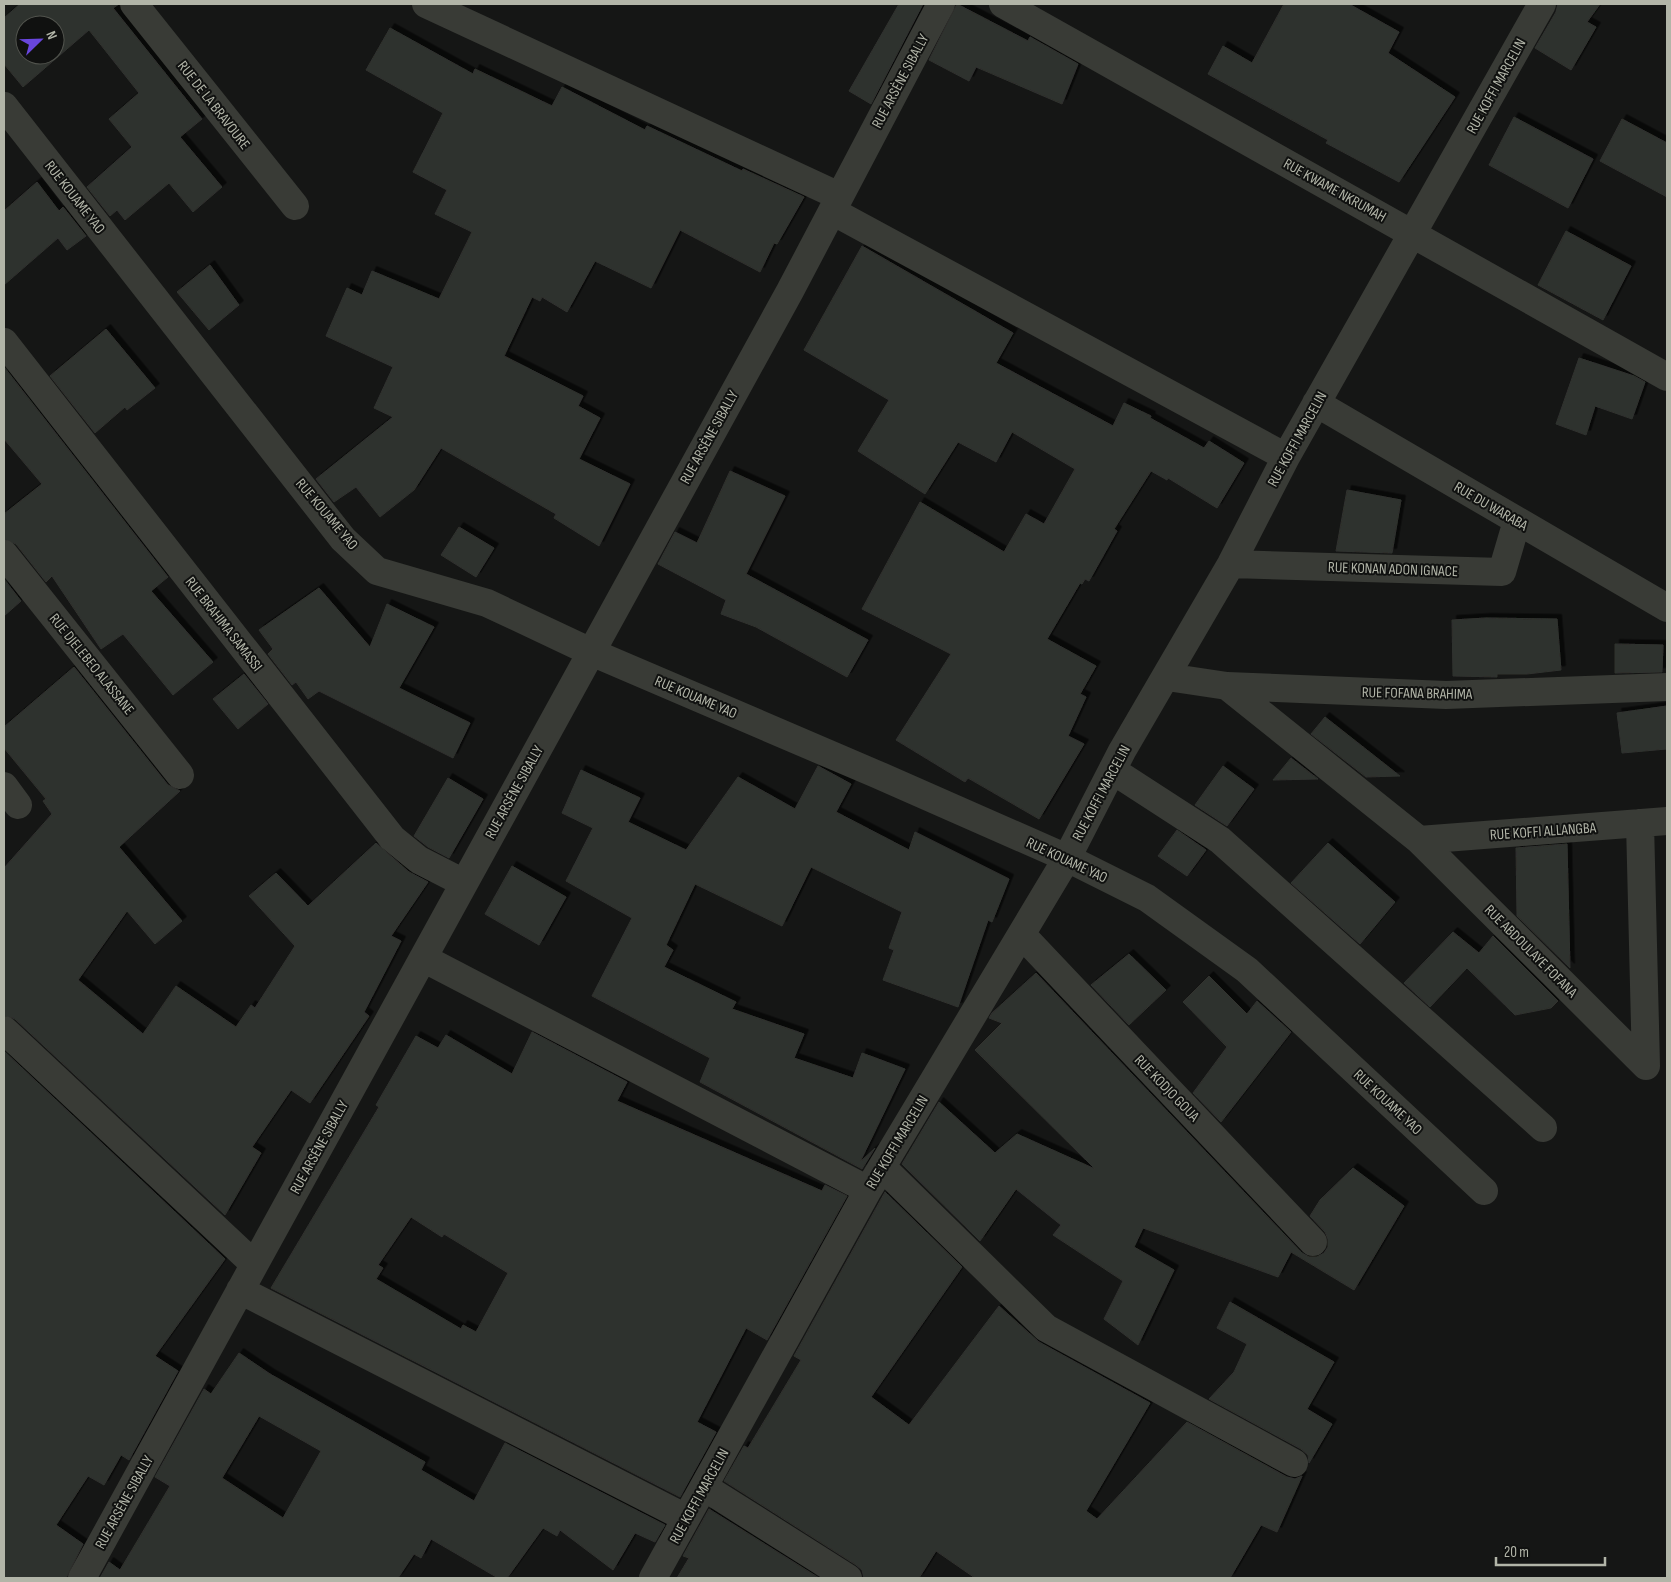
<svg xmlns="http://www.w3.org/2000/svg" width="1671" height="1582" font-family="'Sofia Sans Condensed',sans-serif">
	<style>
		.building { fill: #2e302d; stroke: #30322f; fill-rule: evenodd; filter: url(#shadow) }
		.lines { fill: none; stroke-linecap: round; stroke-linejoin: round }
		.minor { stroke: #393b36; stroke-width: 28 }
		.labels { text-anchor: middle; stroke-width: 4; stroke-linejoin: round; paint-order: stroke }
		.street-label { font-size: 15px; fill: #b2b5a8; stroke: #101110 }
	</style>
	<defs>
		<filter id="shadow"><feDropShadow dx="4.5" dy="-4.5" stdDeviation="0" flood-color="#0009"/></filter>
	</defs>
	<rect width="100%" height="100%" fill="#151615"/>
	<path class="building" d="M20,4H119L113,8L202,119L180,137L222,187L193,212L169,183L125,220L117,210L110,216L87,187L132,147L109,119L139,93L89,30L23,87L4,64V18ZM25,25H55V55H25Z
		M899,4H923L871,104L849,91Z
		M957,4L1028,41L1030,37L1078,64L1062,104L976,67L969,81L929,60Z
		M1284,4H1349L1399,32L1388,53L1455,97L1399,182L1326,143L1328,140L1208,74L1223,46L1252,63Z
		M1558,4H1600L1587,22L1596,27L1571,70L1535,48L1556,12Z
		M390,28L473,74L475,69L552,106L562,87L645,130L647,126L742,171L743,169L804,197L777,244L774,243L760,272L680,230L651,288L595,261L567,312L542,297L540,301L532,297L504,356L583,396L578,406L600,418L579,459L630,484L599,546L554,518L556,514L441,448L414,490L380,517L356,487L334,502L316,479L393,417L374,408L393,367L326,336L347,288L362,295L372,271L439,299L472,232L435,214L447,190L413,172L443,113L366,70Z
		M1514,117L1593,159L1568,208L1489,165Z
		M1622,119L1667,143V197L1600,161Z
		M37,182L59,211L63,207L86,236L67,250L58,238L4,285V211Z
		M1566,231L1631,266L1603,320L1538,285Z
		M862,246L1013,333L996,363L1113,426L1124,403L1151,416L1150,418L1204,448L1209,441L1244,463L1217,508L1168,478L1167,480L1151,471L1114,529L1117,531L1089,581L1085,579L1082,584L1080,583L1047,639L1096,666L1080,694L1086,697L1068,736L1084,744L1039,819L968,778L965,782L896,740L951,654L862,609L920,502L1004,552L1026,514L1044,524L1075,469L1012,432L996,462L958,442L925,494L858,451L889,400L804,350Z
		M210,265L239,305L209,330L177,292Z
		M106,329L155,388L127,410L125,407L95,433L50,376Z
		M1579,358L1634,376L1645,382L1632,419L1595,406L1586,435L1556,424Z
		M4,367L168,577L151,591L213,662L173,695L123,634L101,649L52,576L46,582L16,544L4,539V514L42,484L4,439Z
		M730,471L785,496L746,574L868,640L847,677L756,627L721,614L726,600L658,564L675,532L697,543Z
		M1347,490L1401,500L1392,553L1336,551Z
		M459,527L494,548L476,577L441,555Z
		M4,579L21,601L4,616Z
		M319,588L370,647L387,604L434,627L399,688L470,723L453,758L319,691L308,699L296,682L292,685L268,654L273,649L259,630Z
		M1486,618L1557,619L1561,670L1527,674H1497V677L1453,676L1452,620Z
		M1615,644L1663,645L1662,672L1615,673Z
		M74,667L168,785L180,791L119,847L182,921L155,944L127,911L78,980L143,1034L176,986L236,1027L251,1005L255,1008L295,946L249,896L276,873L308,906L376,843L409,872L428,882L391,936L401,941L364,1012L369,1016L310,1103L291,1090L252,1147L261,1153L225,1215L15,1019L4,1015V868L52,814L43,801L46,799L4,748V727Z
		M244,674L268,704L238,729L213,699Z
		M1667,706V749L1622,753L1617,713Z
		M1325,717L1400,776L1366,777L1311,734Z
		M1291,758L1318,779L1273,780Z
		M818,766L851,784L836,812L909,850L915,832L1009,879L992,922L988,920L958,1007L883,980L894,950L889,948L902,912L811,867L782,926L695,884L666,945L673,950L664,967L736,1002L732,1009L804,1034L794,1058L853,1078L862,1053L905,1069L860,1162L875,1148L862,1169L700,1082L710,1058L592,996L632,918L566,881L593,828L562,813L581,770L640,798L628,822L686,850L738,777L795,809Z
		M1223,766L1254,789L1227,826L1195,805Z
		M448,778L483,799L449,858L428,847L414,836Z
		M1177,830L1206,850L1187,876L1158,856Z
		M1328,843L1395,902L1360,944L1291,883Z
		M1567,844L1570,968L1517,916L1516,848Z
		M512,866L566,897L539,945L485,914Z
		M1453,932L1479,953L1493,936L1558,1001L1551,1008L1515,1015L1467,968L1430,1007L1404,983Z
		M1129,954L1166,990L1129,1025L1091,985Z
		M1036,973L1302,1253L1309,1257H1317L1324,1253L1328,1247V1239L1325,1232L1310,1216L1320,1200L1353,1168L1404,1206L1354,1290L1291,1252L1278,1277L1143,1228L1134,1247L1174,1270L1138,1345L1104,1319L1123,1281L1053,1235L1061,1225L1016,1189L980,1241L902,1164L939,1102L995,1153L1017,1134L1095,1169L975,1050L1002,1023L989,1018L992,1013Z
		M1209,976L1247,1014L1257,1001L1291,1032L1221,1122L1193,1093L1227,1047L1183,1002Z
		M532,1032L627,1082L617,1101L822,1191L825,1185L847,1196L767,1340L746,1328L697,1422L716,1432L680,1497L271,1288L370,1122L379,1107L376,1105L416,1036L438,1048L446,1035L512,1074ZM411,1217L442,1237L444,1234L508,1273L476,1332L463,1325L461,1329L376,1279L383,1268L378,1265Z
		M4,1051L225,1259L155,1356L178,1371L129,1460L121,1455L104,1485L88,1476L56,1525L83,1544L66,1578H4Z
		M885,1192L962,1267L871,1397L909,1425L999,1306L1039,1342L1150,1403L1086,1511L1097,1519L1187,1422L1287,1477L1295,1479L1302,1476L1277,1532L1261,1525L1230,1578H975L936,1551L919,1578H864L862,1570L856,1565L724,1481L744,1446L748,1448L801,1360L794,1356Z
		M1230,1302L1334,1362L1307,1409L1332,1424L1309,1463L1308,1455L1301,1449L1209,1399L1234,1372L1247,1344L1217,1328Z
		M239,1353L270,1374L425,1462L421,1470L474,1501L505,1443L665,1525L655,1542L635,1533L613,1570L560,1530L557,1536L543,1528L507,1578H498L431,1539L421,1558L414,1554L398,1578H100L109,1562L120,1570L170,1486L155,1477L204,1389L211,1394ZM259,1416L321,1451L283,1518L222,1478Z
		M709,1509L819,1578H677L689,1558L683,1556Z"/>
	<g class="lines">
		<path class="minor" d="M134,4L295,206
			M426,4L839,196
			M1003,4L1667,377
			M4,106L343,539L377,571L487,603L591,652L876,774L1067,858L1147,898L1247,970L1484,1191
			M832,211L1286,457
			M4,342L392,838L419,860L464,883
			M1316,403L1667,608
			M4,554L180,775
			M1231,564L1502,572L1517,521
			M1167,677L1227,686L1446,695L1667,687
			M1227,686L1419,840L1646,1066L1640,823
			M1112,770L1220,840L1543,1128
			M4,786L18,805
			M1419,840L1667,821
			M1022,935L1313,1242
			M423,958L868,1190
			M4,1030L254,1264
			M882,1167L1046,1328L1294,1463
			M240,1290L686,1518
			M704,1487L848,1578
			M82,1578L790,291L941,4
			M653,1578L868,1190L1067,858L1122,751L1231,564L1286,457L1542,4"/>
	</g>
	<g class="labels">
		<g class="street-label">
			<text transform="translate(900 81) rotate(-62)" y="5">RUE ARSÈNE SIBALLY</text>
			<text transform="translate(1496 86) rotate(-61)" y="5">RUE KOFFI MARCELIN</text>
			<text transform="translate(214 105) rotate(52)" y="5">RUE DE LA BRAVOURE</text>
			<text transform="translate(1335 190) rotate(29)" y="5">RUE KWAME NKRUMAH</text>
			<text transform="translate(75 197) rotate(52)" y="5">RUE KOUAME YAO</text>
			<text transform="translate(709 437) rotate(-61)" y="5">RUE ARSÈNE SIBALLY</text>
			<text transform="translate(1297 439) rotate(-61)" y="5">RUE KOFFI MARCELIN</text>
			<text transform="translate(1491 506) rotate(30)" y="5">RUE DU WARABA</text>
			<text transform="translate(327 514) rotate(50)" y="5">RUE KOUAME YAO</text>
			<text transform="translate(1393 569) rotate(2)" y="5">RUE KONAN ADON IGNACE</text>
			<text transform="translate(224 624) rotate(52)" y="5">RUE BRAHIMA SAMASSI</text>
			<text transform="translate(92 664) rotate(51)" y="5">RUE DJELEBEO ALASSANE</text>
			<text transform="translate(1417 693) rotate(1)" y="5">RUE FOFANA BRAHIMA</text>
			<text transform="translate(696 697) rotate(23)" y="5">RUE KOUAME YAO</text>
			<text transform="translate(514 792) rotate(-61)" y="5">RUE ARSÈNE SIBALLY</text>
			<text transform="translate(1101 793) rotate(-62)" y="5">RUE KOFFI MARCELIN</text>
			<text transform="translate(1543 831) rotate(-4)" y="5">RUE KOFFI ALLANGBA</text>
			<text transform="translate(1067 860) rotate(25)" y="5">RUE KOUAME YAO</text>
			<text transform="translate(1531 951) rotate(45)" y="5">RUE ABDOULAYE FOFANA</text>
			<text transform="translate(1167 1088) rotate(46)" y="5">RUE KODJO GOUA</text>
			<text transform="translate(1388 1102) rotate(43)" y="5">RUE KOUAME YAO</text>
			<text transform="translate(897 1142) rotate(-59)" y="5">RUE KOFFI MARCELIN</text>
			<text transform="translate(319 1147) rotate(-61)" y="5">RUE ARSÈNE SIBALLY</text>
			<text transform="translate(699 1496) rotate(-61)" y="5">RUE KOFFI MARCELIN</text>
			<text transform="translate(124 1502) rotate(-61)" y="5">RUE ARSÈNE SIBALLY</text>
		</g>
	</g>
	<rect width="1671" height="1582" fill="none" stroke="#b2b5a8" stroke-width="10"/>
	<g transform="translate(40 40) rotate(67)"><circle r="24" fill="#101110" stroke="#51534d"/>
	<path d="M0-4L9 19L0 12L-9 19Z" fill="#6946de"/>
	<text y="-8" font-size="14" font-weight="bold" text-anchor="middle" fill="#b2b5a8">N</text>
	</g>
	<path d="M1496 1557v8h109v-8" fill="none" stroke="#b2b5a8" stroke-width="2.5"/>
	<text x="1504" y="1557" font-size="15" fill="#b2b5a8" stroke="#101110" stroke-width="4" paint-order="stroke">20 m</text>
</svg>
